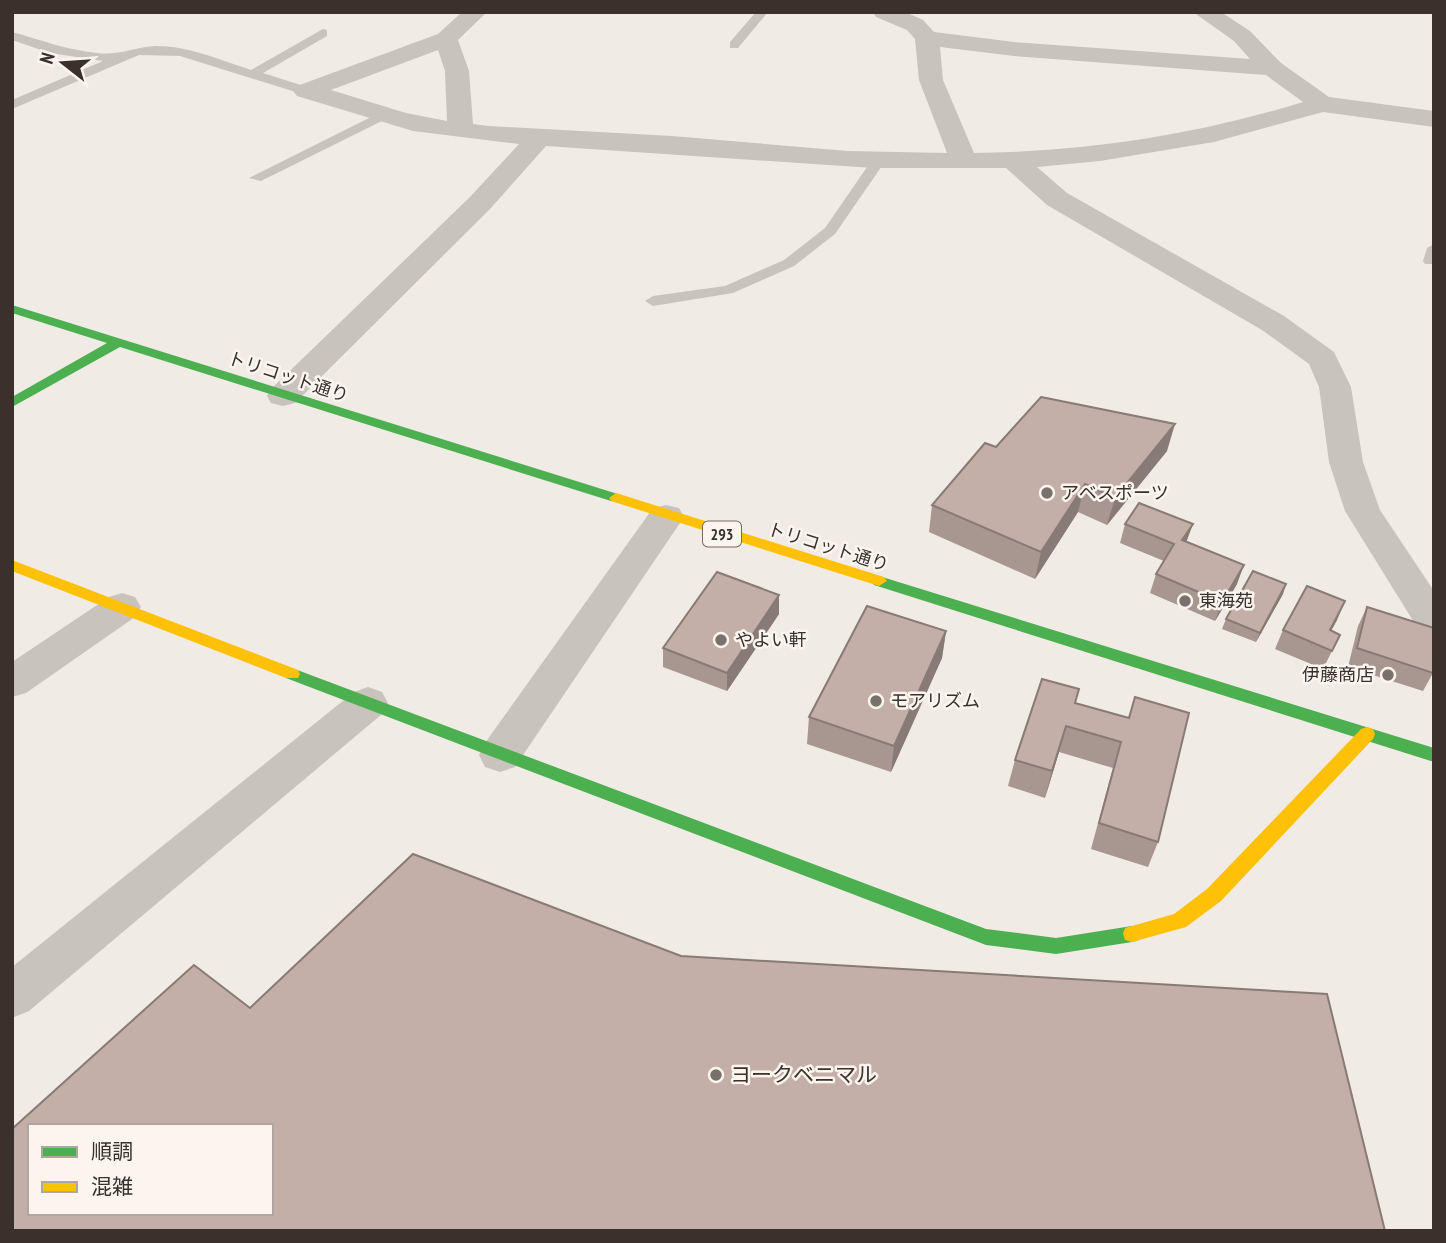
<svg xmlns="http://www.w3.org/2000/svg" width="1446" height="1243" font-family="'PT Sans Narrow','Noto Sans JP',sans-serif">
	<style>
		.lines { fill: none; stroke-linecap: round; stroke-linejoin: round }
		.lane { fill: #c9c3be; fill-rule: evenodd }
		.street { fill: #c9c3be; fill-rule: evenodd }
		.fast { fill: #4caf50; fill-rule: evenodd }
		.slow { fill: #ffc107; fill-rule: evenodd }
		.wall { fill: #a89690 }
		.shaded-wall { fill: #887a75 }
		.building { fill: #c3afa7; stroke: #887a75; stroke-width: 2; fill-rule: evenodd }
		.poi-dot { fill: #7a716c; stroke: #fbf5ee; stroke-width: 2.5 }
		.labels { text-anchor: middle; stroke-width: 5; stroke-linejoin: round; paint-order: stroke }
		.shield { fill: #fbf5ee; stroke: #756b66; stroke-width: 2 }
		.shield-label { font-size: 16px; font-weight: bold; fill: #3b302b }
		.street-label { font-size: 18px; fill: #3b302b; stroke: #fbf5ee }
		.poi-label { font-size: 18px; fill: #3b302b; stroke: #fbf5ee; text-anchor: start }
		.near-poi-label { font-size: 21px; fill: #3b302b; stroke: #fbf5ee; text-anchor: start }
	</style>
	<rect width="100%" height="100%" fill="#f0ebe5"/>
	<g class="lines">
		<path class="lane" d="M756,12H768L738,48H730V42Z
			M323,29L327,30V36L263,73L310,88V94H302L180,56L139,55L12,109V100L103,61L50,53L12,40V32C41,40 67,50 97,53C118,56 135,47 156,46C189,46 220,60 251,70Z
			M385,110L390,111V117L261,181L249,178Z
			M874,157L886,160L835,234L794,266L733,293L653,306L645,301L653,296L725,286L784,260L825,228Z
			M1434,244V264H1425L1423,261L1427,248Z"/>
		<path class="street" d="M462,12H487L458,40L469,71L473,124L489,126L672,136L848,151L947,153L919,80L915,39L907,30L876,17L873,12H905L923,20L934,32L1014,42L1250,59L1234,41L1193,12H1221L1250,31L1281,63L1329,97L1434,111V127L1323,112L1214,142L1100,161L1037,167L1067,193L1284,316L1334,352L1351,387L1363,462L1380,510L1434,591V636L1420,632L1345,511L1329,462L1319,387L1309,364L1262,330L1047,205L1006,168H873L546,146L490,209L295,403L283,406L271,403L267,396L271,389L470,197L519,144L413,131L297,96L293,91L297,86L438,34ZM940,47L1014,56L1266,75L1303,102C1196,135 1085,152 974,153L943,80ZM438,50L445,71L447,121L406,113L331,90Z
			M666,505L679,508L684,517L515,767L500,772L485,767L479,755L485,743L653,508Z
			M122,593L135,597L141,607L135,617L26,693L12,697V662L109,597Z
			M368,687L382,692L388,703L382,714L29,1011L12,1018V967L354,692Z"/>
		<path class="fast" d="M12,305L621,495L623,498L621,501H611L120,347L12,407V397L107,343L12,313Z
			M879,576L1434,748V762L874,585L871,581L874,577Z
			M292,668L986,929L1056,938L1132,926L1139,928L1141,934L1139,940L1132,942L1056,954L986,945L286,678L284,674L286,670Z"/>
		<path class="slow" d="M616,493L884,577L887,581L879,586L611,501L609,498Z
			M12,560L298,670L300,674L298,678H286L12,571Z
			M1367,727L1373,729L1375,734L1373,739L1221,901L1186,927L1132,942L1125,940L1123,934L1125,928L1174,914L1207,889L1361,729Z"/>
	</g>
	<path class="wall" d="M996,447L1167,451L1107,525L1078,512L1035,579L929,532L932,505Z
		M1125,524L1187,542L1237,584L1215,621L1150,593L1156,574L1164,561L1120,543Z
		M1283,594L1256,642L1222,629L1226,619Z
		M779,595V614L727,691L663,667V648Z
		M1367,607L1433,673L1423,691L1348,667L1358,626Z
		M1337,620L1331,631L1340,635L1323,669L1275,649L1283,630Z
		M946,631L942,658L891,772L807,744L809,717Z
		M1135,697L1158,842L1148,867L1091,849L1113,768L1059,752L1045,798L1008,786L1015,760L1075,703L1128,718Z"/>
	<path class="shaded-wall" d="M1175,424L1167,451L1107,525L1115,498Z
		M1085,484L1078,512L1035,579L1041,552Z
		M1193,524L1186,543L1182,540Z
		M1244,565L1237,584L1215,621L1222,602Z
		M1286,584L1283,594L1256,642L1260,633Z
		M779,595V614L727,691V673Z
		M1345,601L1337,620L1321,649L1330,630Z
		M946,631L942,658L891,772L894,746Z
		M1066,726L1059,752L1045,798L1052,771Z"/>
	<path class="building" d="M1041,397L1175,424L1115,498L1085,484L1041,552L932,505L985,443L996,447Z
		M1139,503L1193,524L1182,540L1244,565L1222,602L1156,574L1174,544L1125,524Z
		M1253,571L1286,584L1260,633L1226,619Z
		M717,572L779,595L727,673L663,648Z
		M1307,586L1345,601L1330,630L1340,635L1332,651L1283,630Z
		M867,606L946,631L894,746L809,717Z
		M1367,607L1434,628L1433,673L1357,648Z
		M1042,679L1079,689L1075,703L1129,718L1135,697L1189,713L1158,842L1099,823L1121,742L1066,726L1052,771L1015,760Z
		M413,854L681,956L1327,994L1385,1231H12V1129L194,965L250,1008ZM30,1126H271V1213H30Z"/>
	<g class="poi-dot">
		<circle cx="1047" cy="493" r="7"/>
		<circle cx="1185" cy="601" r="7"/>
		<circle cx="721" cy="640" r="7"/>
		<circle cx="1388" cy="675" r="7"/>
		<circle cx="876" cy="701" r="7"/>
		<circle cx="716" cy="1075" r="7"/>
	</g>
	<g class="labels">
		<rect class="shield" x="703" y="521.5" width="38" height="25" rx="5"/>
		<g class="shield-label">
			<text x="722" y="540">293</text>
		</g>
		<g class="street-label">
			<text transform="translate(288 377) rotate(18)" y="6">トリコット通り</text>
			<text transform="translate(828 547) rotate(17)" y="6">トリコット通り</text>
		</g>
		<g class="poi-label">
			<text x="1061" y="499">アベスポーツ</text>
			<text x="1199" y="607">東海苑</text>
			<text x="735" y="646">やよい軒</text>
			<text x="1374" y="681" text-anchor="end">伊藤商店</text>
			<text x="890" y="707">モアリズム</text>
		</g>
		<g class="near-poi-label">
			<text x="730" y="1082">ヨークベニマル</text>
		</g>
	</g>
	<rect width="1446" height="1243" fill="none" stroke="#3b302b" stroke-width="28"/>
	<rect x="28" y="1124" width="245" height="91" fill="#fbf5ee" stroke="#aea6a0" stroke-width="2"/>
	<rect x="42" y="1147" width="35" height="10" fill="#4caf50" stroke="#aea6a0" stroke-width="2"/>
	<text x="91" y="1159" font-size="21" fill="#3b302b">順調</text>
	<rect x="42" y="1182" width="35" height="10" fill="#ffc107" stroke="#aea6a0" stroke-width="2"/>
	<text x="91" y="1194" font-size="21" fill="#3b302b">混雑</text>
	<g transform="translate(63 63) rotate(287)" stroke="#fbf5ee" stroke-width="5" paint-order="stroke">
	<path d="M0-5L12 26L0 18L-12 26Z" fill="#3b302b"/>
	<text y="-10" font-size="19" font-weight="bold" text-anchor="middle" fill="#3b302b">N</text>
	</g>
</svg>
